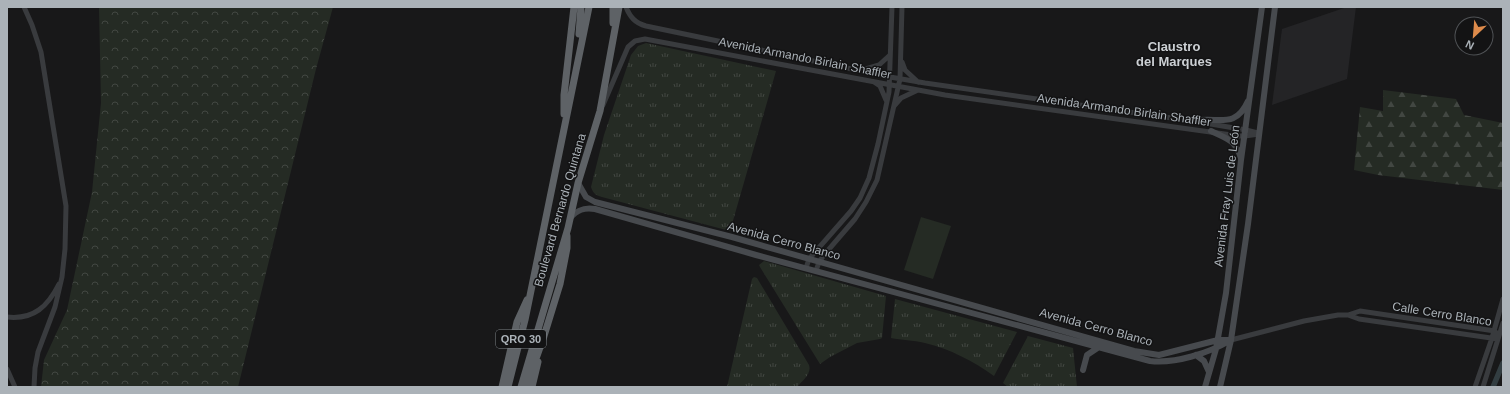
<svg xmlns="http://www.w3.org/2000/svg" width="1510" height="394" font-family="Arial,sans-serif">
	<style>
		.built { fill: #242426 }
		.grass { fill: url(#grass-tufts) }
		.forest { fill: url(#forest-firs) }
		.park { fill: url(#park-crowns) }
		.pitch { fill: #252b24 }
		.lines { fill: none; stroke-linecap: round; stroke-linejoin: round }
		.canal { stroke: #323d41; stroke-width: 5.5 }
		.tertiary { stroke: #393b3e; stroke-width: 5 }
		.secondary { stroke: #474a4e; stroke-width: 6 }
		.trunk { stroke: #5e6266; stroke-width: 7 }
		.labels { text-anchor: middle; stroke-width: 3; stroke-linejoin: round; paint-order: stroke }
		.shield { fill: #131314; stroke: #7d8287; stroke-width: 1 }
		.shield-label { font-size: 11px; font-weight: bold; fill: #abb2b8 }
		.street-label { font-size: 12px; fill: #abb2b8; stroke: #131314 }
		.neighbourhood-label { font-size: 13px; font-weight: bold; fill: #ccd0d4; stroke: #131314 }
	</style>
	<defs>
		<pattern id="grass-tufts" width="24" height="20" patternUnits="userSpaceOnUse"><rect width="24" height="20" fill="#252b24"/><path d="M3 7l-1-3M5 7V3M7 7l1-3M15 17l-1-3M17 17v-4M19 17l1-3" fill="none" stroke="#424742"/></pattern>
		<pattern id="forest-firs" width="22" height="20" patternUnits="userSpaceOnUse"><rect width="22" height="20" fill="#252b24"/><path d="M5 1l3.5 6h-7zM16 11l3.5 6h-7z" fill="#424742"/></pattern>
		<pattern id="park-crowns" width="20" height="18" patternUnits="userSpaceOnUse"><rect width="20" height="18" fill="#252b24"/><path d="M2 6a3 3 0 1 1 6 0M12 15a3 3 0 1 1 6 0" fill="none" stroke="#424742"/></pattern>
	</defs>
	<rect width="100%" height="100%" fill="#181819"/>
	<path class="built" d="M1347,7H1356L1347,79L1272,105L1282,29Z"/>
	<path class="grass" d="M646,43L776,71L730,231L602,197C595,195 593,193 591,187L604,135L631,55L638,46Z
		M764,261L886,296L882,338L880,339L857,343L830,357L820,364L760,267L759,265Z
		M754,277L757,278L809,365C812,374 802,381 797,387H727L752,279Z
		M895,299L1017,332L994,376C973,361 950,349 925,343C913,340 902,340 891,338Z
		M1028,336L1073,348L1077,387H1008L1003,383Z"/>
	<path class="forest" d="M1383,90L1456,99L1464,115L1503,123V190L1378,175L1354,170L1360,107L1383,111Z"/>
	<path class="park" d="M99,7H333L316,69L238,387H41L44,360L67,310L92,192L101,103Z"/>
	<path class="pitch" d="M921,217L951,226L933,279L904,270Z"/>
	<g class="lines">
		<path class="canal" d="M1493,387L1503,363"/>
		<path class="tertiary" d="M24,7L32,25L41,52L66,206L65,249L62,277L55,307L38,352L35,368L34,387
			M626,7C630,17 635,23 646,26L890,77L925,83L1193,121L1246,130L1258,133
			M902,62L905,70L918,82
			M862,70L879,65L890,55
			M874,82L880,86L886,100
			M603,105L628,47L635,41L645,39L945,95L1239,136H1245L1259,134
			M894,106L901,98L918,90
			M806,268L809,259L851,211L860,198L869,178L878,144L889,92L892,7
			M816,271L819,262L824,255L855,219L866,202L877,180L900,79L902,7
			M1348,315L1360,311L1495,331L1498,339
			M7,317C34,320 48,306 59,284
			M1231,340L1304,321L1338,315H1348L1359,319L1498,339
			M7,369L15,387
			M1475,387L1492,338L1503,299
			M1483,387L1503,323"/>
		<path class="secondary" d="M1193,121C1218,116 1235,130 1248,101
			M1211,131C1228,139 1235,140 1241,158
			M578,183L586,197L595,202L732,237L1134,351L1159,355L1218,340H1231
			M570,218C577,210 584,207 595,209L756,255L1150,361C1175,364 1209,353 1231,340
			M1196,355L1204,361L1209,372
			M1083,370L1087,355L1099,347
			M1205,387L1216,349L1226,293L1241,160L1262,7
			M1220,387L1231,340L1248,224L1275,7"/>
		<path class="trunk" d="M613,7V23
			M579,34L581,7
			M564,114V95L574,7
			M527,384L544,336L560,284L567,248V236
			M502,387L517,322L527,300
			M508,387L525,320L589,7
			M521,387L568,228L578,183L600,111L619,7
			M532,387L538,362"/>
	</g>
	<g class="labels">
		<rect class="shield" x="496" y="330" width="50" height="18" rx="3"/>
		<g class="shield-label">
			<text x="521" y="343">QRO 30</text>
		</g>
		<g class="street-label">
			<text transform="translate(805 58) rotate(11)" y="4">Avenida Armando Birlain Shaffler</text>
			<text transform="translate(1124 110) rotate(8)" y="4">Avenida Armando Birlain Shaffler</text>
			<text transform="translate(1227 196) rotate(-83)" y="4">Avenida Fray Luis de León</text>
			<text transform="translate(560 210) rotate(-74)" y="4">Boulevard Bernardo Quintana</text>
			<text transform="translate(784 241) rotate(15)" y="4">Avenida Cerro Blanco</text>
			<text transform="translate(1442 314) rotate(9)" y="4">Calle Cerro Blanco</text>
			<text transform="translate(1096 327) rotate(15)" y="4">Avenida Cerro Blanco</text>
		</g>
		<g class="neighbourhood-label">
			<text x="1174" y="51">Claustro<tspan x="1174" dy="15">del Marques</tspan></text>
		</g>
	</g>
	<rect width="1510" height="394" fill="none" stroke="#abb2b8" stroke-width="16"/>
	<g transform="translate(1474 36) rotate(206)"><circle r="19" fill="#131314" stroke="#505356"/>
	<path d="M0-3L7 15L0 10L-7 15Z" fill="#de8b4b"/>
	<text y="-6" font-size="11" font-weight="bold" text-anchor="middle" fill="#abb2b8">N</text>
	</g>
</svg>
